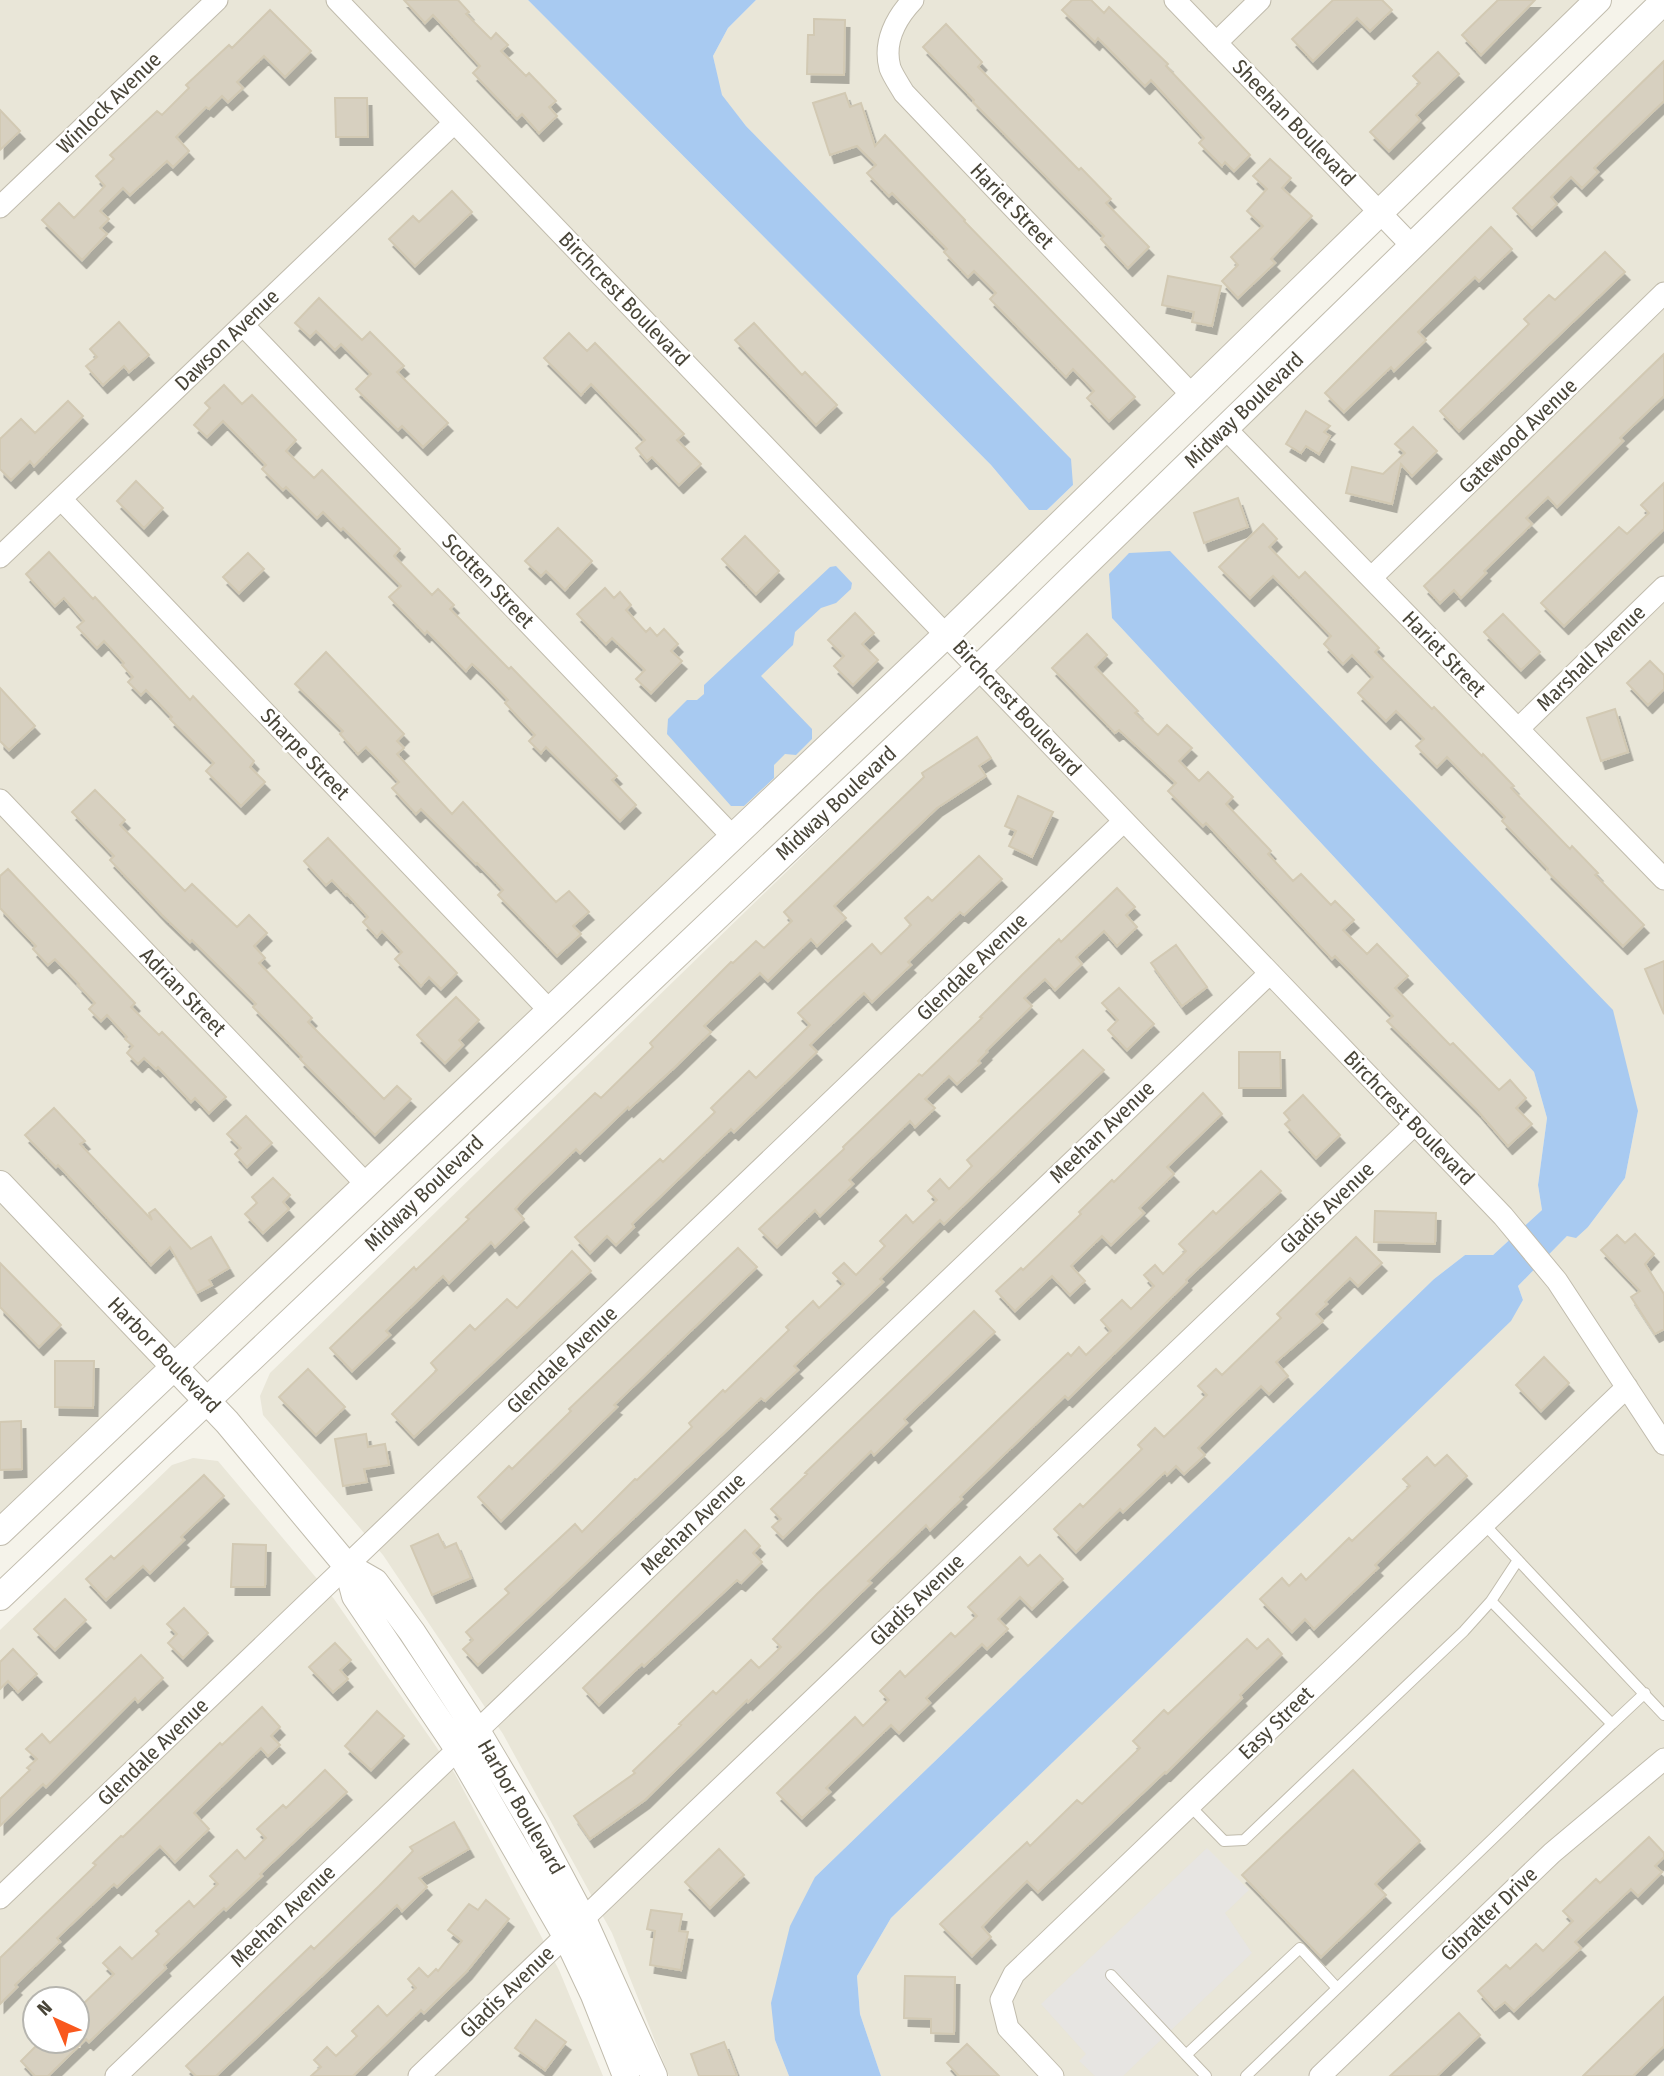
<svg xmlns="http://www.w3.org/2000/svg" width="1664" height="2076" font-family="'Fira Sans Condensed',sans-serif">
	<style>
		.residential { fill: #e9e6d8; fill-rule: evenodd }
		.parking { fill: #e7e5e2 }
		.water { fill: #a8caf1 }
		.building { fill: #d7d0c0; stroke: #d2c9b3; stroke-width: 2; filter: url(#shadow) }
		.lines { fill: none; stroke-linecap: round; stroke-linejoin: round }
		.service-casing { stroke: #c1bcad; stroke-width: 12 }
		.minor-casing { stroke: #c1bcad; stroke-width: 23 }
		.tertiary-casing { stroke: #c1bcad; stroke-width: 28 }
		.service { stroke: #fff; stroke-width: 10 }
		.minor { stroke: #fff; stroke-width: 21 }
		.tertiary { stroke: #fff; stroke-width: 26 }
		.labels { text-anchor: middle; stroke-width: 5; stroke-linejoin: round; paint-order: stroke }
		.street-label { font-size: 21px; fill: #494538; stroke: #fff }
	</style>
	<defs>
		<filter id="shadow"><feDropShadow dx="4.5" dy="8" stdDeviation="0" flood-color="#0004"/></filter>
	</defs>
	<rect width="100%" height="100%" fill="#f5f3ea"/>
	<path class="residential" d="M0,0H528L991,465L1029,510H1047L1073,485L746,126L721,95L713,56L728,28L756,0H1581L1065,502L0,1520Z
		M1664,20V2076H881L860,2014L857,1976L891,1918L1510,1321L1523,1300L1518,1286L1567,1236L1588,1227L1625,1178L1638,1111L1112,618L1534,1072L1547,1118L1538,1185L1542,1210L1493,1255H1465L1434,1279L815,1877L775,2040L789,2076H669L612,1933L503,1734L383,1555L263,1415L260,1396L270,1373Z
		M193,1458L218,1461L334,1599L455,1774L559,1970L603,2076H0V1630L172,1465ZM35,1999H77V2041H35Z"/>
	<path class="parking" d="M1207,1848L1249,1890L1225,1913L1252,1953L1123,2076H1095L1079,2061L1086,2054L1041,2004Z"/>
	<path class="water" d="M528,0H756L728,28L713,56L722,95L746,126L1071,459L1073,485L1047,510H1029L991,465Z
		M1170,551L1613,1010L1638,1111L1625,1178L1588,1227L1576,1238L1567,1236L1518,1286L1523,1300L1511,1321L891,1918L857,1976L860,2014L881,2076H789L775,2040L771,2003L790,1926L815,1877L1434,1279L1465,1255H1493L1542,1210L1538,1185L1547,1118L1534,1072L1112,618L1109,574L1129,553Z
		M836,566L852,583L851,589L836,603L821,608L795,632L793,645L761,676L812,729V739L796,755L785,754L774,765V778L744,806H731L667,734L668,719L687,700H697L704,694V685L830,567Z"/>
	<path class="building" d="M404,0H458L469,12L466,14L491,39L496,33L508,45L501,51L526,76L529,73L556,101L549,107L557,116L539,133L522,114L517,119L473,73L480,66L433,15L425,23Z
		M1072,0H1091L1104,13L1109,7L1168,64L1166,66L1250,155L1234,171L1225,162L1222,166L1199,143L1204,138L1151,80L1145,86L1098,38L1095,42L1062,10Z
		M1333,0H1382L1392,10L1370,31L1357,18L1313,61L1292,39Z
		M1498,0H1535L1481,55L1462,35Z
		M270,10L311,51L285,77L264,56L237,82L243,88L228,102L222,96L209,109L206,107L176,137L189,151L173,167L167,161L130,195L123,188L100,211L109,219L100,228L107,234L82,260L42,220L59,203L74,218L105,186L96,176L114,159L110,155L157,111L162,115L189,88L186,85L229,45L232,48Z
		M814,19L845,20L844,75L807,74L808,35H814Z
		M946,24L982,62L978,67L1079,170L1081,168L1111,199L1106,203L1149,247L1128,268L1101,239L1104,236L973,102L974,100L923,47Z
		M1438,52L1459,74L1416,115L1420,120L1389,151L1370,132L1420,83L1413,76Z
		M1664,61V101L1594,168L1598,172L1582,188L1571,177L1551,197L1557,204L1532,228L1513,208Z
		M845,93L850,107L861,103L875,146L885,135L965,220L964,221L1135,397L1109,421L1087,398L1094,391L1073,369L1066,377L990,299L996,293L974,271L968,277L944,252L947,249L892,193L889,196L867,173L876,165L857,146L830,155L813,103Z
		M335,98H367L368,137H336Z
		M0,110L20,131L0,150Z
		M1270,159L1291,178L1282,188L1312,216L1271,259L1275,263L1238,298L1222,281L1238,265L1231,257L1263,226L1247,211L1267,189L1253,176Z
		M452,191L472,212L415,266L389,239L413,216L419,222Z
		M1491,227L1512,249L1479,281L1475,277L1418,332L1426,340L1394,371L1391,367L1344,412L1325,393Z
		M1605,252L1625,272L1459,431L1440,411L1529,324L1524,319L1549,295L1555,300Z
		M1168,276L1221,286L1212,326L1192,322L1194,312L1162,305Z
		M319,298L362,340L370,332L404,366L397,372L448,423L423,447L402,426L398,430L356,389L371,374L341,344L335,350L316,331L310,337L295,323Z
		M119,322L149,355L129,372L124,366L103,385L86,366L97,357L90,349Z
		M754,323L802,375L805,372L837,405L816,425L735,340Z
		M569,333L587,351L595,343L684,434L677,440L701,464L679,485L652,457L647,461L636,448L645,440L591,384L581,395L544,358Z
		M1664,354V396L1620,438L1623,441L1557,507L1548,497L1526,518L1532,524L1484,571L1486,573L1461,598L1454,590L1440,603L1424,586Z
		M224,385L242,404L252,395L296,440L286,451L314,478L322,470L400,549L394,556L432,595L438,589L454,605L450,609L509,669L511,667L617,776L612,780L636,805L620,821L546,747L541,753L529,741L535,735L505,703L508,700L480,671L472,664L466,671L427,631L425,634L389,597L401,586L343,528L341,530L323,512L317,518L286,487L283,490L262,469L266,465L223,421L207,437L194,425L210,408L205,403Z
		M68,401L83,416L34,466L30,461L11,480L0,469V439L21,419L35,433Z
		M1306,411L1330,426L1324,432L1330,436L1319,454L1306,446L1301,453L1286,444Z
		M1413,427L1437,451L1412,476L1401,464L1392,504L1346,493L1352,467L1383,474L1405,453L1395,444Z
		M136,481L163,508L144,528L117,501Z
		M1664,483V529L1564,626L1541,603L1619,527L1627,534L1649,513L1641,505Z
		M1238,498L1248,527L1204,543L1194,513Z
		M1263,524L1277,539L1269,547L1299,578L1305,572L1379,648L1375,652L1432,709L1434,707L1482,756L1483,754L1514,786L1511,788L1570,849L1572,846L1598,873L1595,875L1644,925L1623,946L1547,871L1548,869L1502,821L1505,817L1447,757L1437,767L1416,746L1424,739L1396,711L1386,721L1358,693L1373,677L1352,655L1343,664L1324,644L1331,636L1273,576L1250,598L1219,567Z
		M558,528L592,561L565,590L546,571L541,576L525,561Z
		M745,536L779,571L756,594L722,559Z
		M49,552L93,599L95,597L190,700L193,696L254,761L250,767L265,782L241,806L206,771L214,763L170,719L172,717L146,690L141,695L128,682L133,677L122,665L124,663L104,641L97,648L77,627L84,621L64,598L55,606L26,574Z
		M248,553L264,569L239,593L223,577Z
		M605,588L614,598L620,592L631,605L626,610L646,632L650,628L657,636L664,629L678,644L671,651L682,661L651,693L636,679L645,670L612,638L606,644L577,614Z
		M855,613L874,633L862,644L878,660L853,685L834,666L844,656L828,640Z
		M1503,614L1540,652L1521,670L1484,632Z
		M1087,634L1107,655L1095,667L1138,711L1135,713L1158,735L1167,725L1192,748L1179,761L1199,781L1208,772L1233,797L1226,804L1271,851L1268,854L1293,881L1301,874L1331,905L1335,901L1354,920L1343,930L1367,954L1377,944L1408,976L1395,988L1450,1045L1453,1043L1499,1090L1510,1080L1526,1098L1516,1108L1532,1124L1508,1146L1477,1110L1387,1021L1393,1016L1335,956L1332,959L1206,823L1203,826L1168,791L1176,783L1119,730L1115,733L1052,668Z
		M326,652L404,734L397,741L404,748L397,754L452,814L463,802L556,902L569,891L589,912L573,926L581,934L557,956L498,895L503,890L477,863L476,864L421,809L416,814L392,788L399,782L366,747L358,754L340,734L343,731L295,684Z
		M1650,661L1664,675V689L1648,705L1627,683Z
		M0,688L35,726L9,750L0,741Z
		M1615,709L1628,752L1601,761L1587,718Z
		M977,737L991,758L979,766L986,776L937,808L834,906L846,918L817,946L811,939L768,981L760,973L704,1026L711,1032L674,1068L629,1109L628,1107L580,1153L576,1149L524,1199L515,1209L524,1219L495,1247L491,1242L449,1283L443,1276L386,1331L390,1335L352,1371L330,1348L414,1267L416,1270L469,1219L466,1217L595,1093L601,1098L653,1047L650,1043L731,962L733,963L756,941L764,948L792,921L784,912L924,777L922,773Z
		M95,790L125,820L120,825L185,891L192,884L237,927L249,915L267,933L254,946L265,958L259,963L312,1018L308,1022L384,1099L397,1086L411,1099L375,1135L300,1059L302,1057L253,1007L256,1004L192,940L190,942L162,915L110,860L114,856L72,812Z
		M1018,796L1053,812L1032,857L1009,846L1016,831L1005,826Z
		M328,838L457,973L441,989L429,977L421,986L395,959L402,952L382,931L377,937L363,922L368,917L347,894L346,895L332,880L326,885L304,861Z
		M979,856L1002,879L964,915L960,912L908,962L911,965L872,1002L864,993L810,1045L817,1052L734,1132L731,1129L688,1170L632,1224L634,1227L616,1245L607,1236L590,1253L575,1237L660,1159L663,1162L715,1112L711,1108L749,1071L756,1078L810,1025L798,1013L833,980L872,944L881,954L911,925L905,918L928,897L932,901Z
		M8,869L135,1003L131,1007L159,1035L162,1032L226,1097L209,1113L195,1098L191,1102L158,1067L156,1069L144,1058L138,1064L127,1053L133,1046L125,1039L127,1037L107,1015L101,1021L89,1009L95,1003L78,985L79,984L55,959L48,965L33,949L36,946L0,908V876Z
		M1117,888L1135,907L1126,915L1137,927L1117,946L1104,931L1076,957L1082,964L1055,990L1045,979L1024,998L1032,1006L986,1051L987,1052L978,1061L980,1063L957,1084L949,1076L925,1099L935,1108L915,1127L910,1121L849,1180L853,1184L820,1216L815,1210L777,1247L759,1229L844,1149L843,1147L919,1074L922,1076L982,1018L980,1017L1022,975L1059,939L1061,942Z
		M1176,945L1207,987L1182,1006L1151,963Z
		M1664,961V1014L1645,969Z
		M1119,988L1154,1024L1127,1050L1108,1030L1118,1020L1102,1003Z
		M456,997L479,1020L459,1040L463,1045L445,1063L417,1035Z
		M1083,1050L1104,1070L944,1224L940,1220L880,1279L883,1282L794,1366L798,1370L765,1401L761,1398L478,1665L463,1649L473,1640L466,1632L509,1593L505,1589L575,1524L582,1532L635,1479L637,1480L692,1427L689,1423L723,1390L725,1392L789,1330L786,1327L813,1301L819,1308L844,1284L833,1273L844,1263L856,1275L885,1246L880,1241L906,1215L913,1223L937,1200L928,1191L940,1179L949,1189L972,1166L967,1160Z
		M1239,1052H1280L1281,1088H1239Z
		M1203,1093L1222,1114L1167,1167L1174,1174L1139,1208L1144,1213L1111,1245L1102,1236L1071,1266L1085,1281L1070,1295L1052,1276L1015,1311L996,1291L1021,1268L1023,1270L1081,1214L1079,1212L1112,1180L1114,1182Z
		M1303,1095L1340,1135L1316,1158L1285,1124L1290,1120L1284,1113Z
		M54,1108L85,1141L80,1144L152,1220L149,1213L155,1209L191,1249L211,1237L229,1268L209,1280L212,1285L197,1293L170,1247L151,1265L58,1165L56,1167L25,1135Z
		M246,1116L272,1143L247,1167L235,1154L241,1148L227,1134Z
		M1261,1171L1281,1191L1186,1280L1187,1282L1068,1399L1065,1396L960,1497L962,1499L930,1530L926,1525L868,1581L871,1583L825,1628L748,1702L747,1700L645,1800L590,1839L574,1816L635,1773L633,1771L681,1725L679,1724L713,1691L716,1694L751,1660L759,1668L781,1647L773,1639L817,1594L1068,1353L1071,1356L1079,1347L1086,1355L1111,1331L1101,1320L1122,1300L1131,1309L1154,1286L1144,1275L1155,1265L1163,1274L1186,1251L1179,1244L1213,1211L1216,1214Z
		M273,1178L290,1195L283,1202L289,1209L263,1233L245,1214L257,1203L252,1197Z
		M1375,1211L1436,1213L1435,1244L1374,1242Z
		M1635,1234L1654,1254L1645,1264L1664,1294V1329L1655,1334L1631,1297L1640,1291L1601,1250L1617,1235L1625,1243Z
		M1356,1237L1382,1263L1358,1286L1350,1278L1325,1302L1327,1304L1316,1314L1323,1321L1276,1362L1288,1376L1269,1394L1261,1386L1198,1448L1205,1455L1184,1474L1176,1466L1167,1475L1165,1472L1123,1512L1120,1509L1076,1552L1054,1529L1080,1504L1083,1507L1142,1449L1138,1445L1155,1428L1164,1437L1194,1408L1207,1395L1198,1386L1216,1369L1222,1375L1281,1318L1277,1314Z
		M738,1248L757,1267L614,1405L617,1407L501,1521L478,1497L509,1466L512,1469L571,1411L569,1409Z
		M572,1251L591,1271L414,1437L392,1414L437,1370L431,1363L470,1325L475,1330L507,1299L517,1308Z
		M0,1263L61,1325L39,1347L0,1307Z
		M974,1311L995,1332L904,1419L907,1423L874,1455L871,1451L783,1538L772,1527L781,1519L771,1509L807,1474L805,1473Z
		M1544,1357L1569,1383L1541,1411L1516,1385Z
		M55,1361H94L93,1408L55,1407Z
		M308,1369L345,1407L316,1435L279,1397Z
		M21,1421L22,1469L0,1470V1422Z
		M366,1434L368,1447L385,1444L389,1465L364,1469L367,1482L343,1486L335,1439Z
		M1447,1455L1467,1476L1375,1565L1378,1568L1314,1629L1305,1619L1292,1632L1260,1599L1282,1578L1289,1586L1301,1574L1306,1580L1349,1538L1352,1541L1410,1486L1403,1479L1427,1457L1435,1466Z
		M204,1475L224,1496L181,1537L184,1540L150,1573L143,1566L106,1600L86,1579L111,1556L114,1559Z
		M745,1530L760,1546L753,1553L762,1562L741,1583L737,1580L644,1666L642,1664L599,1705L583,1688Z
		M438,1534L445,1548L456,1543L471,1578L432,1595L411,1546Z
		M233,1544L266,1545L265,1587H231Z
		M1040,1555L1063,1579L1032,1609L1020,1597L998,1619L1008,1629L987,1649L982,1644L926,1698L930,1703L899,1733L891,1725L826,1788L830,1792L802,1818L777,1793L855,1717L863,1726L889,1700L880,1691L900,1671L905,1677L951,1633L955,1637L977,1616L968,1607L1020,1557L1028,1566Z
		M65,1599L86,1620L55,1650L34,1629Z
		M184,1608L208,1633L183,1658L168,1643L177,1634L167,1624Z
		M1247,1639L1257,1649L1268,1639L1282,1654L1240,1695L1242,1698L1166,1773L1165,1772L1038,1892L1027,1881L1002,1906L982,1927L991,1937L972,1956L940,1924L1027,1842L1030,1846L1077,1800L1082,1804L1140,1748L1133,1741L1164,1710L1168,1714Z
		M335,1643L351,1660L340,1670L348,1679L333,1692L309,1667Z
		M13,1649L37,1674L18,1692L8,1681L0,1689V1662Z
		M141,1655L163,1678L138,1702L135,1698L46,1787L43,1784L0,1826V1799L30,1770L27,1768L37,1759L26,1749L42,1734L50,1743Z
		M262,1707L280,1727L271,1736L280,1745L268,1756L261,1748L194,1813L209,1829L175,1862L160,1846L117,1887L114,1884L57,1938L60,1942L15,1985L17,1987L0,2004V1958L96,1865L93,1863L121,1836L123,1837L220,1743L222,1745Z
		M377,1711L404,1736L371,1770L345,1746Z
		M325,1770L347,1792L260,1874L262,1876L226,1910L224,1908L164,1965L166,1968L89,2042L86,2039L48,2076H35L21,2061L41,2041H77V2010L114,1974L103,1963L120,1947L132,1959L159,1934L156,1931L189,1901L194,1907L218,1884L210,1876L237,1850L245,1859L266,1838L257,1829L283,1805L286,1808Z
		M1353,1770L1420,1841L1375,1884L1386,1895L1321,1957L1242,1875Z
		M454,1822L469,1849L419,1878L427,1887L402,1911L397,1905L216,2076H196L186,2066L311,1946L314,1949L379,1886L413,1851L410,1847Z
		M1649,1837L1664,1853V1857L1655,1866L1662,1872L1638,1896L1631,1889L1575,1942L1581,1948L1514,2011L1505,2002L1495,2010L1478,1991L1506,1965L1510,1969L1536,1944L1543,1951L1573,1921L1563,1911L1596,1879L1600,1883Z
		M719,1849L744,1875L710,1908L685,1882Z
		M486,1900L509,1919L467,1971L424,2013L421,2010L353,2076H311L321,2067L314,2060L327,2047L336,2056L357,2036L352,2031L378,2006L387,2016L416,1988L408,1979L419,1968L428,1977L436,1969L438,1971L462,1941L448,1930L469,1904L478,1910Z
		M651,1910L682,1914L679,1931L688,1932L681,1970L650,1965L655,1931L647,1929Z
		M905,1976L955,1977L954,2034L931,2033V2019L904,2018Z
		M1664,1997V2046L1633,2076H1583Z
		M1459,2013L1480,2035L1437,2076H1390Z
		M536,2020L566,2042L545,2070L515,2048Z
		M724,2042L737,2076H699L691,2054Z
		M967,2044L999,2076H959L947,2063Z"/>
	<g class="lines">
		<defs>
			<path id="service" d="M1484,1524L1664,1715
				M1612,1724L1645,1693
				M1190,1806L1224,1841L1244,1840L1464,1631L1491,1601
				M1111,1975L1186,2055
				M1206,2076L1186,2055L1300,1948L1337,1988
				M1246,2076L1612,1724L1491,1601L1518,1560"/>
			<path id="minor" d="M337,0L1503,1216L1557,1281L1664,1444
				M913,0C896,18 883,42 890,68C893,76 900,86 904,93L1192,395
				M1175,0L1413,247
				M1216,43L1260,0
				M0,207L217,0
				M243,325L733,837
				M1225,428L1664,879
				M61,499L549,1010
				M0,557L454,123
				M1371,578L1664,293
				M1518,729L1664,587
				M0,800L366,1184
				M0,1898L1124,821
				M116,2076L1270,973
				M419,2076L1415,1124
				M1053,2076L1008,2028L1001,2000L1014,1974L1627,1387
				M1320,2076L1552,1853L1664,1759"/>
			<path id="tertiary" d="M0,1184L227,1422L347,1566L375,1582L412,1632L477,1731L534,1827L583,1919L654,2076
				M0,1532L947,634L1598,0
				M347,1566L355,1596L458,1749L566,1936L594,1995L626,2076
				M0,1597L979,668L1664,1"/>
		</defs>
		<use href="#service" class="service-casing"/>
		<use href="#minor" class="minor-casing"/>
		<use href="#tertiary" class="tertiary-casing"/>
		<use href="#service" class="service"/>
		<use href="#minor" class="minor"/>
		<use href="#tertiary" class="tertiary"/>
	</g>
	<g class="labels">
		<g class="street-label">
			<text transform="translate(109 103) rotate(-44)" y="7">Winlock Avenue</text>
			<text transform="translate(1294 123) rotate(46)" y="7">Sheehan Boulevard</text>
			<text transform="translate(1012 206) rotate(46)" y="7">Hariet Street</text>
			<text transform="translate(624 299) rotate(46)" y="7">Birchcrest Boulevard</text>
			<text transform="translate(227 340) rotate(-44)" y="7">Dawson Avenue</text>
			<text transform="translate(1244 410) rotate(-44)" y="7">Midway Boulevard</text>
			<text transform="translate(1518 436) rotate(-44)" y="7">Gatewood Avenue</text>
			<text transform="translate(488 581) rotate(46)" y="7">Scotten Street</text>
			<text transform="translate(1444 654) rotate(46)" y="7">Hariet Street</text>
			<text transform="translate(1591 658) rotate(-44)" y="7">Marshall Avenue</text>
			<text transform="translate(1017 708) rotate(47)" y="7">Birchcrest Boulevard</text>
			<text transform="translate(305 754) rotate(46)" y="7">Sharpe Street</text>
			<text transform="translate(836 803) rotate(-43)" y="7">Midway Boulevard</text>
			<text transform="translate(972 967) rotate(-44)" y="7">Glendale Avenue</text>
			<text transform="translate(183 992) rotate(46)" y="7">Adrian Street</text>
			<text transform="translate(1409 1118) rotate(46)" y="7">Birchcrest Boulevard</text>
			<text transform="translate(1102 1132) rotate(-44)" y="7">Meehan Avenue</text>
			<text transform="translate(424 1193) rotate(-44)" y="7">Midway Boulevard</text>
			<text transform="translate(1327 1208) rotate(-44)" y="7">Gladis Avenue</text>
			<text transform="translate(164 1355) rotate(46)" y="7">Harbor Boulevard</text>
			<text transform="translate(562 1360) rotate(-44)" y="7">Glendale Avenue</text>
			<text transform="translate(693 1524) rotate(-44)" y="7">Meehan Avenue</text>
			<text transform="translate(917 1600) rotate(-44)" y="7">Gladis Avenue</text>
			<text transform="translate(1276 1723) rotate(-44)" y="7">Easy Street</text>
			<text transform="translate(153 1752) rotate(-44)" y="7">Glendale Avenue</text>
			<text transform="translate(521 1807) rotate(60)" y="7">Harbor Boulevard</text>
			<text transform="translate(1489 1914) rotate(-44)" y="7">Gibralter Drive</text>
			<text transform="translate(283 1916) rotate(-44)" y="7">Meehan Avenue</text>
			<text transform="translate(507 1992) rotate(-44)" y="7">Gladis Avenue</text>
		</g>
	</g>
	<g transform="translate(56 2020) rotate(316)"><circle r="33" fill="#ffffff" stroke="#b6b5af" stroke-width="2"/>
	<path d="M0-5L12 26L0 18L-12 26Z" fill="#f9581d"/>
	<text y="-10" font-size="19" font-weight="bold" text-anchor="middle" fill="#494538">N</text>
	</g>
</svg>
